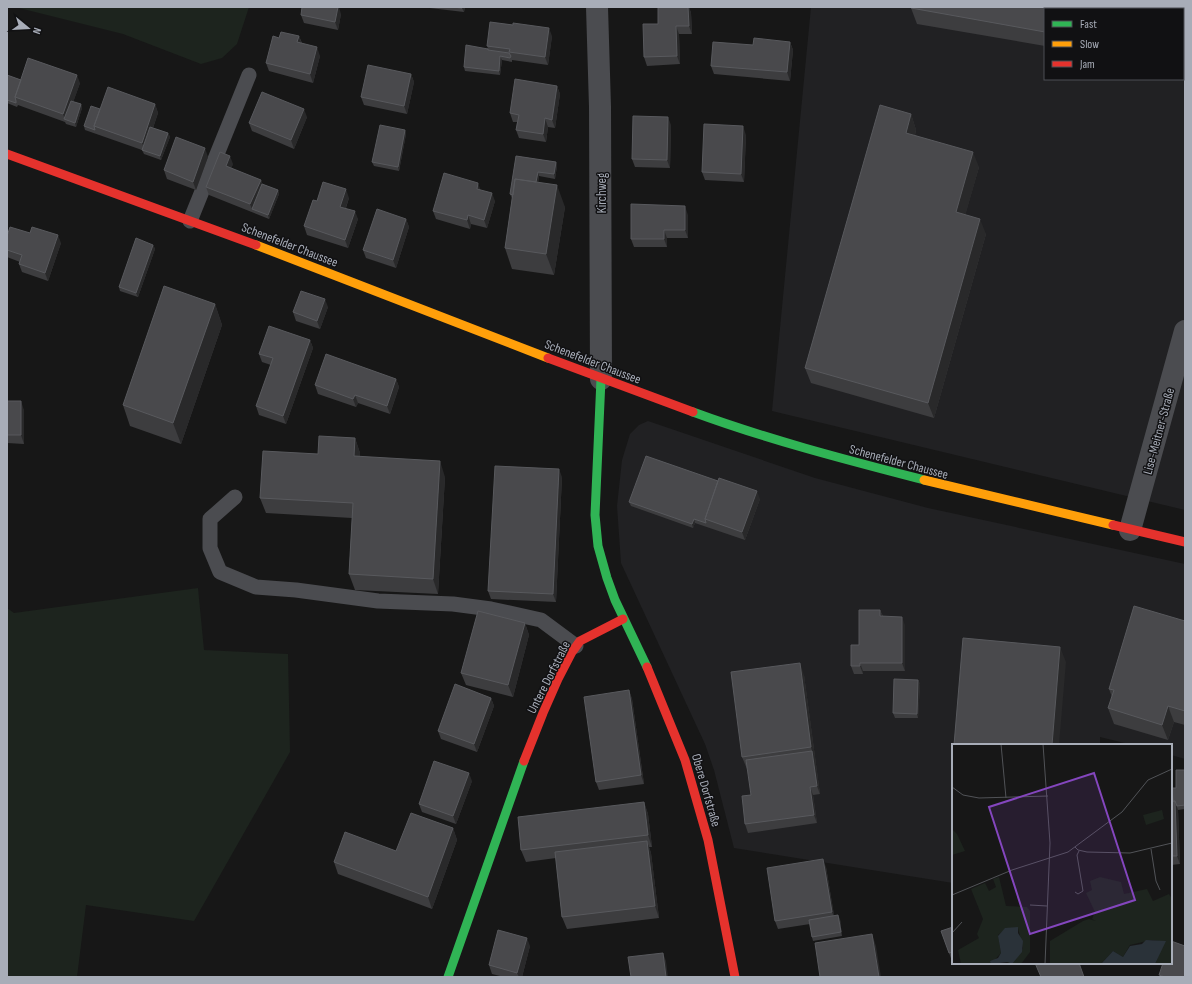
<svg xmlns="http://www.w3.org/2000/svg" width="1192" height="984" font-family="'Sofia Sans Condensed',sans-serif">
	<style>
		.built { fill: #212123; fill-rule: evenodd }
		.green { fill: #1d241e }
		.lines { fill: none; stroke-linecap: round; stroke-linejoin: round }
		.lane { stroke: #4b4c50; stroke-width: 15 }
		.street { stroke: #4b4c50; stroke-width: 22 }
		.fast { stroke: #30b455; stroke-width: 9 }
		.slow { stroke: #ff9f0a; stroke-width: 9 }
		.jam { stroke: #e5322d; stroke-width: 9 }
		.wall { fill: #3d3d3f }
		.shaded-wall { fill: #29292a }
		.building { fill: #49494c; stroke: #58595d }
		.labels { text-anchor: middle; stroke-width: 3; stroke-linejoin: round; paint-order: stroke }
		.street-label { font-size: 13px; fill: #a8adb8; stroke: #111113 }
		.inset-road { fill: none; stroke: #515357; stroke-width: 1 }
		.view { fill: #8446be; fill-opacity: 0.15; stroke: #8446be; stroke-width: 2 }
		.inset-edge { fill: none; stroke: #a8adb8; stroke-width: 2 }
	</style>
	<rect width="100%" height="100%" fill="#171717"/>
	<path class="built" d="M811,7H1185V510L772,411ZM1045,9H1183V79H1045Z
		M648,421L815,478L928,508L1185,564V759L1171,755V745H1133L1100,737V745H953V883L734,848L714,770L705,744L621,563L617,506L622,460L630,434L639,425Z"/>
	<path class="green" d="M15,7H249L237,44L222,58L201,64L123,34Z
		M198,588L204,650L288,654L290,752L194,921L86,905L77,977H7V608L14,613Z"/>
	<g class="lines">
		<path class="lane" d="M190,221L249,75
			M235,497L210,519V548L220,572L256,587L296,590L378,601L453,604L491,609L541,620L576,646"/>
		<path class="street" d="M597,7L600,107L601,379
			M1130,530L1185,331"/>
		<path class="fast" d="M601,379L595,515L598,546L607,578L615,600L647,667
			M693,412C769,440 847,460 924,480
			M448,977L524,761"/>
		<path class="slow" d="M256,245L548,358
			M924,480L1113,525"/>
		<path class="jam" d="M7,154L256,245
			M548,358L693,412
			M1113,525L1185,542
			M647,667L685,760L708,840L735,977
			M524,761L543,713L558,679L572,652L580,641L623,619"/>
	</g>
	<path class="wall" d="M421,7H465L464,12Z
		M658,7H689L691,13L692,34H679L680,64L647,66L644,57L658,24Z
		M912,7H1107L1106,9H1045V46L917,24L911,8Z
		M341,14L338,30L304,23L301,15Z
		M299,36L302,43L320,56L313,83L269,71L266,63L279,38Z
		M552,36L548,65L512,60V62L502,60L500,75L465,71L464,67L488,48L487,46Z
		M790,42L793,50L790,81L714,74L711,66L753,45Z
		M411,74L414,82L407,114L364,105L361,97Z
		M7,75L21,80L80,83L73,102L81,104L82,108L76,127L66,124L65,122L18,105L17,107L7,103Z
		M557,86L560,94L555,128L548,127L546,142L519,138L516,130L517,122H513L510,113Z
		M155,104L158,113L153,128L168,133L170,137L161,160L144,154L142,150L85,130L84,126L100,109Z
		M911,114L916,130L915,135L979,167L965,215L986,234L934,418L811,383L805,368Z
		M307,117L294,149L252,131L249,123Z
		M671,125L670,168L635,167L632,159Z
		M405,130L406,134L399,171L374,166L372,162Z
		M746,135L744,182L705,180L702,172Z
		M516,156L556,162L557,166L555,179L539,176L538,183L565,207L554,275L512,269L505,248L512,198L510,194Z
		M208,157L196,190L167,179L164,170Z
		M233,164L231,168L261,180L262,184L278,190L279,194L269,219L209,195L206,187Z
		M480,190L495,201L487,228L471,224L470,229L436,219L433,211Z
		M349,198L346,208L358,219L348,248L307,235L304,226L317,201Z
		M688,215V238H667V247H634L631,239Z
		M406,219L409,227L396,268L366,258L363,250Z
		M7,236L61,243L48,281L22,272L19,264L20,262L7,257Z
		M153,245L155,249L138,297L120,291L119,287Z
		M215,304L222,325L181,444L130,426L123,405Z
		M328,307L320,329L296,321L293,312Z
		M310,340L313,348L286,424L259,415L256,406L271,365L262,362L259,354Z
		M396,379L399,387L390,414L358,403L356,407L318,394L315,385Z
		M7,401L24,410V444L7,443Z
		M355,438L360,453V457L445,477L438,594L355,590L349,574L352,518L266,513L260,498L318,454Z
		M562,477L556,602L491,599L488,591Z
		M760,499L745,540L695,523L693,528L631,506L629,502Z
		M880,610L883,616L905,625V671H863V674H854L851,666L859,645Z
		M1185,621V725L1174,722L1168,740L1114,724L1108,708L1112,697L1109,689Z
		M525,623L529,635L513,697L466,685L461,673Z
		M804,675L820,794L813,795L817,823L748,833L745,824L751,795L748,768L747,769L742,757Z
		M918,680L920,684L918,718H895L893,713Z
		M629,690L632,699L644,784L599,790L596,782Z
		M491,698L494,706L477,752L441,739L438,731Z
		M1185,770V809L1178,810L1180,864L1171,865V802L1173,801L1176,788Z
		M472,781L456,824L422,812L419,804Z
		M644,802L648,814L652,847H649L651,853L659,918L567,929L562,917L556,858L526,862L521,850Z
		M453,828L457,840L432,909L338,874L334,862L396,851Z
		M826,867L834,916L840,919L842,936L813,941L812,937L810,924L778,929L775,921Z
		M953,927V961H952L941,931Z
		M530,946L522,977H504L492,974L489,965Z"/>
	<path class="shaded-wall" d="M338,7H339L341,14L338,30L335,22Z
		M463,7H465L464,12L462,8Z
		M688,7H689L691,13L692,34L689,26Z
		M1098,7H1107L1106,9H1098Z
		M676,26L679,34L680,64L677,56Z
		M549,28L552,36L548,65L545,57Z
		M299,36L302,45L297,42Z
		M790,42L793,50L790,81L787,72Z
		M317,47L320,56L313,83L310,74Z
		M500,56L502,60L500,75L499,71Z
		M411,74L414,82L407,114L404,106Z
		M77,75L80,83L67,120H65L63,114Z
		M557,86L560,94L555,128L552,120Z
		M81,104L82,108L76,127L75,123Z
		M155,104L158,113L145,151L142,143Z
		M304,109L307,117L294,149L291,140Z
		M911,114L916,130L911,148L906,133Z
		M668,117L671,125L670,168L667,160Z
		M545,118L548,127L546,142L543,134Z
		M743,126L746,135L744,182L741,174Z
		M405,130L406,134L399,171L398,167Z
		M168,133L170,137L161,160L160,156Z
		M205,148L208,157L196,190L193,182Z
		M973,152L979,167L962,227L956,212Z
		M230,156L233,164L229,174L226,166Z
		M556,162L557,166L555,179L554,174Z
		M538,172L539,176L535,202L534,198Z
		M261,180L264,188L252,209L250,204Z
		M478,183L481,191L477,189Z
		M557,185L565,207L554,275L546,254Z
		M346,189L349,198L343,215L340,207Z
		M278,190L279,194L269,219L268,215Z
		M492,193L495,201L487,228L484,220Z
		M685,206L688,215V238L685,230Z
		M355,211L358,219L348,248L345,240Z
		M468,215L471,224L470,229L467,220Z
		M406,219L409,227L396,268L393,260Z
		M980,219L986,234L934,418L928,403Z
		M664,230L667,238V247L664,239Z
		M58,235L61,243L48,281L45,273Z
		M153,245L155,249L138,297L136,293Z
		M325,299L328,307L320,329L317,321Z
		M215,304L222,325L181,444L173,423Z
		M310,340L313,348L286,424L283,416Z
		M396,379L399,387L390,414L387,406Z
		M355,395L358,403L356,407L353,399Z
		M21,401L24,410V444L21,435Z
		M355,438L360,453L359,472L354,456Z
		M440,461L445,477L438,594L433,579Z
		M559,469L562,477L556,602L553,594Z
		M757,491L760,499L745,540L742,532Z
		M694,519L695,523L693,528L692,524Z
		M880,610L883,618L880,616Z
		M902,617L905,625V671L902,663Z
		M525,623L529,635L513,697L508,685Z
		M1060,647L1066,662L1059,745H1052Z
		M800,663L804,675L820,794L817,786L812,751L811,747Z
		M860,663L863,671V674L860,666Z
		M918,680L920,684L918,718L917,714Z
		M629,690L632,699L644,784L641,775Z
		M491,698L494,706L477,752L474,744Z
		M1168,706L1174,722L1168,740L1162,725Z
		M469,773L472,781L456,824L453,816Z
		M810,787L813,795L817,823L814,815Z
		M1175,801L1178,810L1180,864L1177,856Z
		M644,802L648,814L652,847L648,835Z
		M453,828L457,840L432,909L428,897Z
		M647,841L651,853L659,918L655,906Z
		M823,859L826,867L835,920L832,912Z
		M838,915L840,919L842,936L841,932Z
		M872,934L876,946L881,977H879Z
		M527,938L530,946L522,977H519L517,973Z
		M663,953L666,961L668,977H666Z"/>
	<path class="building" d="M302,7H338L335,22L301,15Z
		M452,7H463L462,8Z
		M658,7H688L689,26H676L677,56L644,57L643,24H658Z
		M912,7H1098V9H1045V32L911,8Z
		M490,22L513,25V23L549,28L545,57L509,52L510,49L487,46Z
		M281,32L299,36L297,42L317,47L310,74L266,63L273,36L279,38Z
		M754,38L790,42L787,72L711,66L713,42L753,45Z
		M466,45L488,49V50L509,53L511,56L510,58L500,56L499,71L464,67Z
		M28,58L77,75L63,114L15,97Z
		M368,65L411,74L404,106L361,97Z
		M7,75L21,80L15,97L16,101V103L7,100Z
		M515,79L557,86L552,120L545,118L543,134L516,130L519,115L510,113Z
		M108,87L155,104L142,143L94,126Z
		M262,92L304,109L291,140L249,123Z
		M71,101L81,104L75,123L64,119Z
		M880,105L911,114L906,133L973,152L956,212L980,219L928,403L805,368Z
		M91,106L100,109L94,126L95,130L84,126Z
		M633,116L668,117L667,160L632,159Z
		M704,124L743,126L741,174L702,172Z
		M380,125L405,130L398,167L372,162Z
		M150,127L168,133L160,156L142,150Z
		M176,137L205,148L193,182L164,170Z
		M220,152L230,156L226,166L261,180L250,204L206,187Z
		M516,156L556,162L554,174L538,172L536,182L515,179L513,195L510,194Z
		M444,173L478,183L477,189L492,193L484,220L468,215L467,220L433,211Z
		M515,179L557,185L546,254L505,248Z
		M323,182L346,189L340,207L355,211L345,240L304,226L313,200L317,201Z
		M262,184L278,190L268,215L252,209Z
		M631,204L685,206V230H664V239H631Z
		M377,209L406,219L393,260L363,250Z
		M10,227L30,233L32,227L58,235L45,273L19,264L22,255L7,250V236Z
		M136,238L153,245L136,293L119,287Z
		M164,286L215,304L173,423L123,405Z
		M301,291L325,299L317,321L293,312Z
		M269,326L310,340L283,416L256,406L273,358L259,354Z
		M326,354L396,379L387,406L355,395L353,399L315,385Z
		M7,401H21V435H7Z
		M319,436L355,438L354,456L440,461L433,579L349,574L353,503L260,498L263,451L318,454Z
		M646,456L718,481L705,519L706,523L694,519L692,524L629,502Z
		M495,466L559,469L553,594L488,591Z
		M719,478L757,491L742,532L705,519Z
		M1134,606L1185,621V711L1168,706L1162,725L1108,708L1114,690L1109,689Z
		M859,610H880V616L902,617V663H860V666H851V645H859Z
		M478,611L525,623L508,685L461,673Z
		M963,638L1060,647L1052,745H954Z
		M800,663L811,747L742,757L731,672Z
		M894,679L918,680L917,714L893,713Z
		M455,684L491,698L474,744L438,731Z
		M629,690L641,775L596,782L584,697Z
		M812,751L817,786L810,787L814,815L745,824L742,796L751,795L746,760Z
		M434,761L469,773L453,816L419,804Z
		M1176,770H1185V805L1177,806L1175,801H1173L1172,788H1176Z
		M1175,801L1177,856H1171V802Z
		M644,802L648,835L521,850L518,817Z
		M411,813L453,828L428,897L334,862L345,832L396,851Z
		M647,841L655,906L562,917L555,852Z
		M823,859L832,912L775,921L767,868Z
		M838,915L841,932L812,937L809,920Z
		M953,927V952L949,953L941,931Z
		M498,930L527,938L517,973L489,965Z
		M872,934L879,977H820L815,943Z
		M1171,941L1185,946V977H1165L1159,975L1163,963H1171Z
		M663,953L666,977H631L628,957Z
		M1035,963H1079L1084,977H1041Z"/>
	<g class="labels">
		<g class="street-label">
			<text transform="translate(601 193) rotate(-90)" y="5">Kirchweg</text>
			<text transform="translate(290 244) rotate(21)" y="5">Schenefelder Chaussee</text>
			<text transform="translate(593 361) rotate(21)" y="5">Schenefelder Chaussee</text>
			<text transform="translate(1158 431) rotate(-75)" y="5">Lise-Meitner-Straße</text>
			<text transform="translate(899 461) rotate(15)" y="5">Schenefelder Chaussee</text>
			<text transform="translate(548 677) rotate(-63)" y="5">Untere Dorfstraße</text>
			<text transform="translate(707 790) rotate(74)" y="5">Obere Dorfstraße</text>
		</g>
	</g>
	<g transform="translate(952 744)">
		<rect width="220" height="220" fill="#171717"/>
		<path d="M210,66L212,75L194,81L191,71ZM0,85L5,90L13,107L0,111ZM47,133L54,162L75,163L78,167V208L69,220H53L67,211L71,204L66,184H55L46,191L49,209L39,220H9L6,206L27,194L25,190L31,175L19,145L33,139L37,147L44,143L41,135ZM148,133L169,138L172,150L195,145L201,157L217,150L220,155V220H203L211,201L207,197L199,196L178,201L171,213L161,207L149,220H98V197L131,177L137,175L144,177L140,175L143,168L134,149L140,146L138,137Z" fill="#1d241e"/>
		<path d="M66,183V189L71,197L70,208L60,220L56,218L39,220L38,217L46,214L49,209L46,192L53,184ZM194,196L214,197L203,220H149L161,207L171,213L178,202L190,200Z" fill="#2a3239"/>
		<path class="inset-road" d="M49,0L54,54M91,0L98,99L93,220M0,43L11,51L27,54L96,52M123,103L126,106L135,108L178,109L220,99M199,105L204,137L208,146M123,148L126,150L131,147L125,111L127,107M0,151L60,126L116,108L170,68L196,36L220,25M78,161L95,162M0,189L10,178"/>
		<path class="view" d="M142,29L183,156L78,190L37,63Z"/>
		<rect width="220" height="220" class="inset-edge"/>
	</g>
	<rect width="1192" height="984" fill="none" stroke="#a8adb8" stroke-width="16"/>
	<rect x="1044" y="8" width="140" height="72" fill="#111113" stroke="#4d4f55"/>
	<rect x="1052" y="21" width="20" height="6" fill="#30b455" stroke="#4d4f55"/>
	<text x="1080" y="28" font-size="12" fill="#a8adb8">Fast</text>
	<rect x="1052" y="41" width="20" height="6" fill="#ff9f0a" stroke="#4d4f55"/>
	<text x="1080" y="48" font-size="12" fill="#a8adb8">Slow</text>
	<rect x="1052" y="61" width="20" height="6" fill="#e5322d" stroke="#4d4f55"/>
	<text x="1080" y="68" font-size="12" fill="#a8adb8">Jam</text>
	<g transform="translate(28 28) rotate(108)" stroke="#111113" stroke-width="3" paint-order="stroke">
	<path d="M0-3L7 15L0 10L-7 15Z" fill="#a8adb8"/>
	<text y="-6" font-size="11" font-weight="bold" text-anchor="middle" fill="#a8adb8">N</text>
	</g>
</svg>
